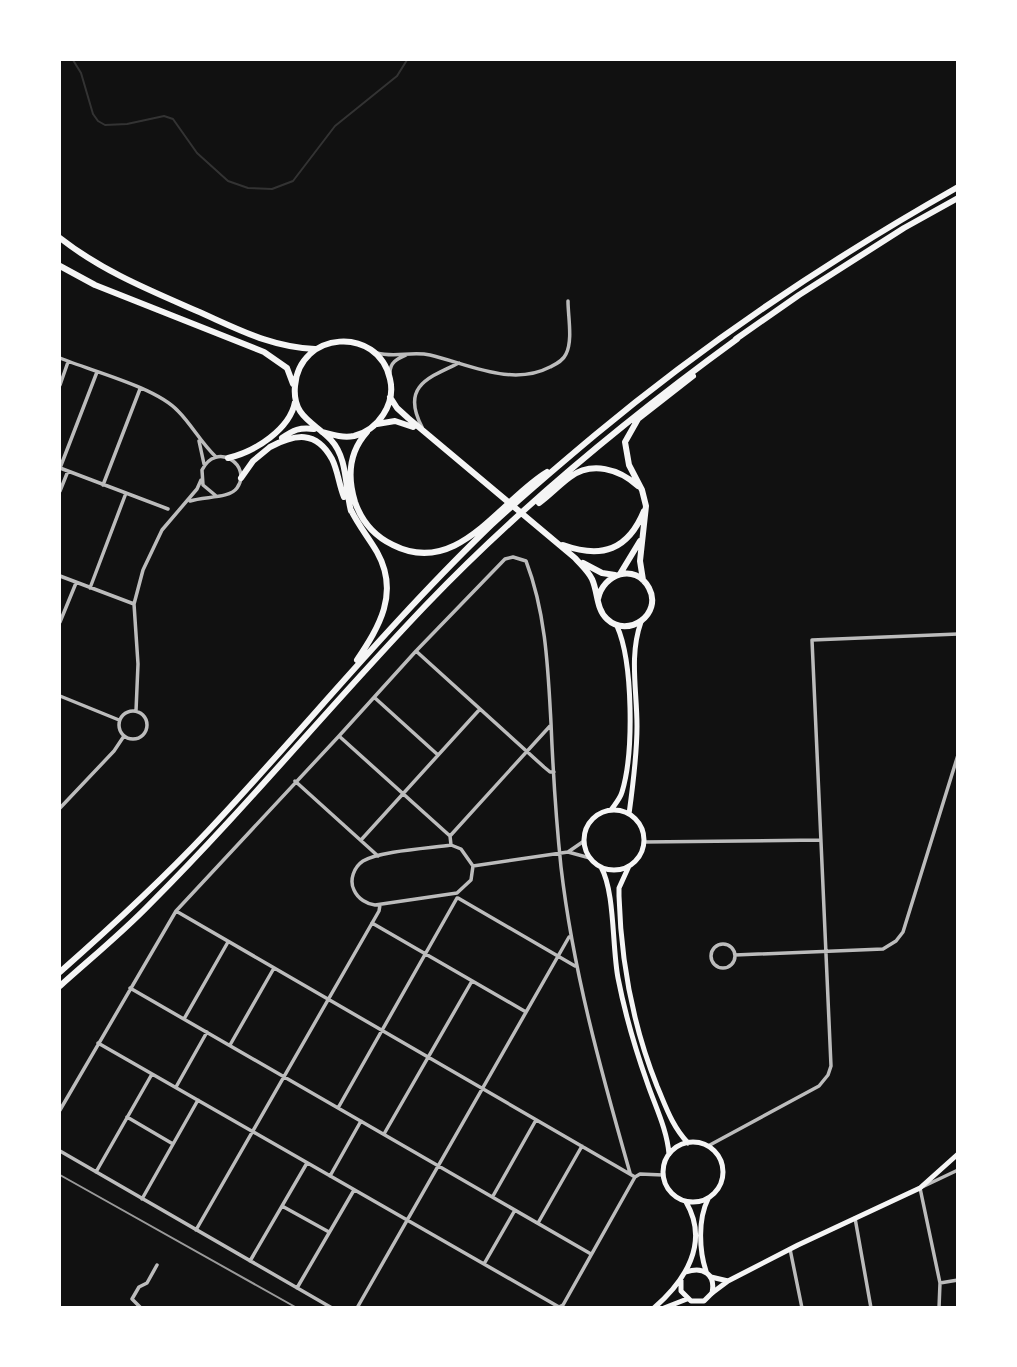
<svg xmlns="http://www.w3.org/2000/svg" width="1017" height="1367" font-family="Figtree,sans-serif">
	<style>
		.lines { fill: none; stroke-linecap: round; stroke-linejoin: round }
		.stream { stroke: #333; stroke-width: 2 }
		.minor { stroke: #bcbcbc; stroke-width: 3.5 }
		.secondary { stroke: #f5f5f5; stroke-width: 5 }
		.primary { stroke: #f5f5f5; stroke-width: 5 }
		.trunk { stroke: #f5f5f5; stroke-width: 6 }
		.rail { stroke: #9a9a9a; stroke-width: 2 }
	</style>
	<rect width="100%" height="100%" fill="#111"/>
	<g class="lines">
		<path class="stream" d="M73,60L81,73L93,114L98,121L105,125L127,124L164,116L173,119L197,153L228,181L248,188L272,189L293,181L335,126L397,76L407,60"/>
		<path class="minor" d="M377,353C395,358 412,351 430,355C468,364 512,387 550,367C556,364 563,361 566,354C573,340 568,317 568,301
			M60,358C91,371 156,387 178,411C192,425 201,443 216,457
			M390,373C390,362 397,359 406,355
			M60,385L68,362
			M422,427C401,387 427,378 459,363
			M199,441L204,464
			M60,468L168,509
			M60,468L97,372
			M103,485L140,389
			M60,491L68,471
			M190,501C204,496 229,499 237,488C253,465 216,441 202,470L203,485L215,495
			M60,576L134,604
			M90,588L126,493
			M60,622L76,583
			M416,651L544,767L550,772H554
			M60,696L119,720
			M375,698L438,755
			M119 725a14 14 0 1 1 28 0a14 14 0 1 1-28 0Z
			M136,711L138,664L134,604L143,570L162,530L197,489L201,480
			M339,736L450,836L451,845
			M295,781L378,856
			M60,808L114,751L124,736
			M450,836L550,726
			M361,840L480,709
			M644,842L820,840
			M451,845L461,849L473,866L471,880L457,893L375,905C367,904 358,899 354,890C349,880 354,867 363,861C379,851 430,848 451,845Z
			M568,852L584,841
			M473,866L568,852L590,858
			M458,898L575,966
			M176,911L635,1177
			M372,923L526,1012
			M711 956a12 12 0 1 1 24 0a12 12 0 1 1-24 0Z
			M735,955L883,949L896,941L903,932L958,755
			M130,988L591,1254
			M184,1019L228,942
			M98,1043L559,1307L563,1305L635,1177
			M230,1045L274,968
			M176,1087L207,1032
			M338,1108L457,898
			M60,1110L176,911L339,736L416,651L505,559L513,557L526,561C546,613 548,669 551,723C553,771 556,819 561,867C573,971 601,1071 630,1173
			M127,1117L173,1144
			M384,1134L472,981
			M708,1146L819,1086L828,1075L831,1066L812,640L958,634
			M60,1151L332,1308
			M96,1172L152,1074
			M330,1176L361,1121
			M635,1177L640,1174L663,1175
			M493,1196L536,1120
			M142,1199L198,1100
			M282,1206L329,1232
			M855,1218L871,1308
			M538,1223L582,1146
			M196,1230L379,911L380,905
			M790,1249L802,1308
			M250,1261L307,1163
			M484,1264L515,1210
			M940,1283L958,1280
			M297,1288L354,1190
			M141,1308L132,1299L139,1287L147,1283L157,1265
			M357,1308L569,937
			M939,1308L940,1283L920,1188L958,1170"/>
		<path class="secondary" d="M711,1277L728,1281
			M712,1293L728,1281L798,1245L920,1188L958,1154"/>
		<path class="primary" d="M611,810C615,804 620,799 622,792C634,753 633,662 617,626
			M584 840a30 30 0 1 1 60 0a30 30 0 1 1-60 0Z
			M629,814C633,785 637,755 637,726C637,690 629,656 641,622
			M629,866L619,888V896C621,962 633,1026 657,1086C666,1107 672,1126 688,1143
			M601,867C615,892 612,946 618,978C625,1014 635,1048 647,1082C655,1106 667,1129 669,1154
			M663 1172a30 30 0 1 1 60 0a30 30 0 1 1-60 0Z
			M706,1271C699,1250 698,1219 708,1199
			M681,1280V1291L691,1301H704L712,1293C716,1274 703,1266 686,1272
			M654,1308C685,1281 710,1243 686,1202
			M664,1308L687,1299"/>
		<path class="trunk" d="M60,238C102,271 149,290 197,311C238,329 270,347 315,349
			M60,266L95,285L264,352L287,368L293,384
			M736,339L799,295L904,228L958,198
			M390,397L397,408L408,418L575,558C581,565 588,571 592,579C598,592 596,609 607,619C628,639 663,614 649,588C635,562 603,574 598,599
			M377,424L395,421L413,427
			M322,432C333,435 343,438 354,436C378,430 396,404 390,379C378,325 299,331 295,386C292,417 314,422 331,440C348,458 345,489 351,511
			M367,432C349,452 347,476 355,502C362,522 374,536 393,545C458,578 500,500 547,472
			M282,438C293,430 300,427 314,429
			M270,447C295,434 316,430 332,459C338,471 339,485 344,497
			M228,458C255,452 290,429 295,402
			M241,478L253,461L270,447
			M539,503C550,495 559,485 570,477C592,461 619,469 638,486
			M351,510C358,525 369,538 377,552C400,593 379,627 357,660
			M563,545C602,559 628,550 644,511
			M583,563L602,573L615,575
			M620,574L640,541
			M643,580L640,561L646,506L642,490L629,465L625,442L638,419L693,376
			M60,972C111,927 161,881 208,831C302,731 388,625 486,530C521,497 558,466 595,435C708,341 829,260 958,187
			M60,986C90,959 122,933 150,904C246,808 333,702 427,604C521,506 627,419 737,339"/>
		<path class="rail" d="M60,1175L297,1308"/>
	</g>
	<rect width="1017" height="1367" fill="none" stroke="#ffffff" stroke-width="122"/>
</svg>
